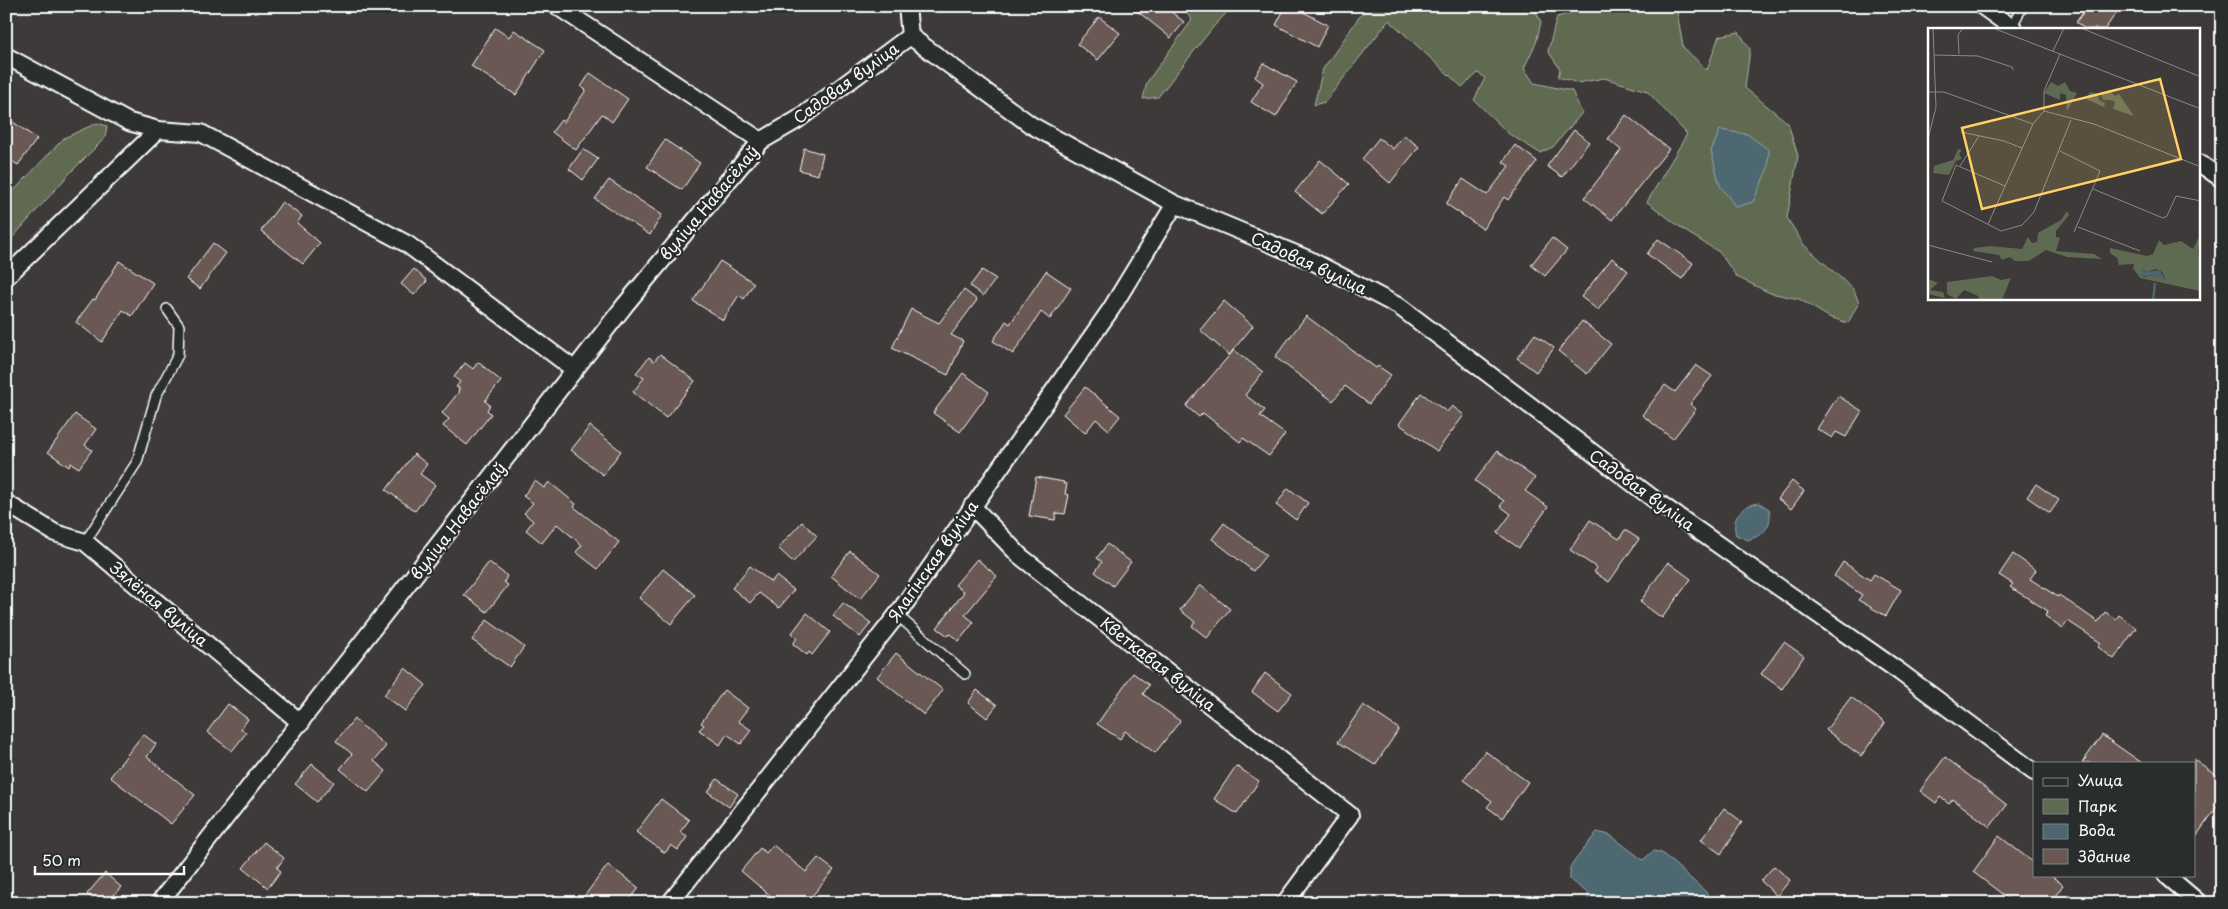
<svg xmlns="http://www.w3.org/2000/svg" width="2228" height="909" font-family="'Playpen Sans',sans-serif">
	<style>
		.green { fill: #5e6a51; stroke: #aeb4a8 }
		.water { fill: #4d6771; stroke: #94a4aa }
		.building { fill: #695852; stroke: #fff }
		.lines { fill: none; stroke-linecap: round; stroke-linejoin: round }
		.service-casing { stroke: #fff; stroke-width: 12 }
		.minor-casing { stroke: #fff; stroke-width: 20 }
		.service { stroke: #2a2d2e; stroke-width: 9 }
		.minor { stroke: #2a2d2e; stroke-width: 16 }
		.labels { text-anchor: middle; stroke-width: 4.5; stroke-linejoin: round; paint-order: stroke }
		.street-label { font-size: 16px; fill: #fff; stroke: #2a2d2e }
		.inset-river { fill: none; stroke: #4d6771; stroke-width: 2.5 }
		.inset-road { fill: none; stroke: #8b8988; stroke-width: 1 }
		.view { fill: #ffd166; fill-opacity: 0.15; stroke: #ffd166; stroke-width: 2.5 }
		.inset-edge { fill: none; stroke: #fff; stroke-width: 2.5 }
	</style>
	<rect width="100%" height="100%" fill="#3d3a39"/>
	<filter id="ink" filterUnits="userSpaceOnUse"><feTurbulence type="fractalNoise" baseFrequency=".02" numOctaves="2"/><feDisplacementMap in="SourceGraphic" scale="10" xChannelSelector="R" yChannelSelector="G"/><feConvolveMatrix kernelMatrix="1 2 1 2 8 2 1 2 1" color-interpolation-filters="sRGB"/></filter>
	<g filter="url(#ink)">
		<path class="green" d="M1181,6H1233L1214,26L1158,97L1143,99L1147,82L1192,20Z
			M1367,6H1533L1541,22L1536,43L1524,68L1534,83L1572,91L1582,113L1553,147L1540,153L1509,134L1474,100L1485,78L1478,73L1462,87L1389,20L1325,102L1314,105L1323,69Z
			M1594,6H1676L1683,47L1707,70L1719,36L1739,32L1750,49L1745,88L1788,123L1798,156L1787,218L1804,245L1853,289L1859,302L1848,323L1829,317L1799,299L1770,293L1737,277L1719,252L1688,233L1647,202L1687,134L1647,91L1604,78L1578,83L1558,77L1560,69L1548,51L1557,17Z
			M97,123L107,126L105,138L70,173L6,245V199L64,138Z"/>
		<path class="water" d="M1720,130L1747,134L1769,150L1768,168L1753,202L1736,207L1720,186L1711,151Z
			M1759,503L1769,509C1773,526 1764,535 1748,540L1736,535C1731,518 1741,505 1759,503Z
			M1597,832L1610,835L1643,860L1653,851L1662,853L1707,893L1710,903H1586L1589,894L1570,880V867Z"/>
		<path class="building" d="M1131,6H1164L1184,22L1171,38Z
			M1286,6H1292L1328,25L1317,47L1276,25Z
			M2088,6H2121L2105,29H2085L2076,22Z
			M1099,17L1120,33L1098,60L1077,44Z
			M495,28L509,37L514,30L545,50L516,95L471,66Z
			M1263,63L1297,82L1276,117L1251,102L1263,83L1255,77Z
			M590,73L628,99L612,122L602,114L576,150L552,132L561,120L564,122L586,90L581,87Z
			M1626,115L1669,149L1612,220L1584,198L1621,150L1608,139Z
			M6,117L37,139L18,165L6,157Z
			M1574,130L1589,142L1562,177L1547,166Z
			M1404,135L1419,147L1390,183L1362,159L1379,138L1393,149Z
			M665,140L700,163L682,190L647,167Z
			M1515,145L1537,161L1508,200L1504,197L1483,229L1446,204L1463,179L1487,195L1509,166L1503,162Z
			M804,148L823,154L818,175L799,170Z
			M583,149L598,159L583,180L569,169Z
			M1320,160L1349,184L1322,214L1295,192Z
			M609,180L662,215L650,235L595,199Z
			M282,202L302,216L297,223L320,243L303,264L261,231Z
			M1552,238L1567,250L1545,276L1531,265Z
			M1658,239L1693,263L1682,279L1647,254Z
			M213,243L226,253L200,289L186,279Z
			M1612,258L1628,271L1598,310L1581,297Z
			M119,261L153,283L132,316L123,310L102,342L76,322L93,299L95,300Z
			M720,261L754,283L744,299L739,295L723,320L693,301Z
			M414,269L427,281L414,295L401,284Z
			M982,270L996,279L983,296L970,286Z
			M1046,271L1071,288L1050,319L1041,312L1013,354L993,341L1006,321L1010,324Z
			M964,290L977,300L951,335L963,341L948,375L892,348L911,309L939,323Z
			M1224,301L1253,326L1229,355L1200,330Z
			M1306,316L1376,368L1378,366L1391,375L1369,404L1345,386L1333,401L1275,357Z
			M1582,321L1611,344L1587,374L1558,351Z
			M1535,334L1554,348L1536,372L1517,358Z
			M1234,350L1263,372L1245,395L1265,410L1260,416L1285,434L1269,456L1243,438L1240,442L1203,413L1199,417L1186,406Z
			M660,354L695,381L666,418L633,392L644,378L636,373L649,357L654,361Z
			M478,362L501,381L485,401L490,405L487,410L491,414L467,445L443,426L449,419L442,413L458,393L459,388L456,387L460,382L454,377L465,363L473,369Z
			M1696,365L1712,376L1690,404L1696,409L1673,439L1642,415L1665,385L1675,392Z
			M963,373L989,392L960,432L933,413Z
			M1085,387L1120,416L1109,430L1096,419L1085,433L1063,414Z
			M1421,393L1447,412L1452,406L1464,415L1437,451L1399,424Z
			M1838,396L1862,411L1846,437L1836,432L1832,438L1817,429Z
			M75,414L96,429L85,445L92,450L79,468L71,463L69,467L48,452Z
			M590,426L621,451L603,475L571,450Z
			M1497,451L1535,478L1525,491L1548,507L1519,548L1497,533L1511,514L1500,506L1504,501L1475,481Z
			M414,454L427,464L420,474L435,485L415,511L386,490Z
			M1036,477L1064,482L1063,484H1067L1065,494L1069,495L1065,514L1056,513L1055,520L1029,516Z
			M535,481L544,488L549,482L576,504L574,507L619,542L598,569L576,552L582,545L557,524L542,543L526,530L533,521L524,513L533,503L523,496Z
			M1792,481L1804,491L1791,509L1778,499Z
			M2036,484L2059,500L2050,513L2027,497Z
			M1288,488L1308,503L1296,520L1276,505Z
			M1590,520L1619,539L1625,530L1639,539L1609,582L1594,572L1597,568L1570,550Z
			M802,522L817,536L793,562L778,548Z
			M1224,523L1266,555L1253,571L1212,539Z
			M1107,544L1131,562L1113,586L1095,572L1102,562L1097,558Z
			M850,551L880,574L860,599L831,576Z
			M2013,554L2036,570L2030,579L2058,597L2059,595L2098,622L2105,612L2116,619L2119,615L2136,628L2114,659L2098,647L2101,643L2068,621L2063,628L2045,616L2048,611L2010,587L2013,584L1999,575Z
			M977,559L997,576L965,615L974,622L959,641L950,634L948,636L937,628L964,592L955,585Z
			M489,562L507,576L504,582L508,585L487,612L464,595Z
			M1668,562L1691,579L1662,618L1640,602Z
			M1843,562L1870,580L1874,574L1901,590L1886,616L1858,600L1862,595L1834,576Z
			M750,566L771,582L776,576L794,590L779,608L759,593L750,603L732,588Z
			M663,569L695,595L671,624L639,598Z
			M1200,585L1230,609L1207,638L1192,626L1195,622L1180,610Z
			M843,603L871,623L860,637L833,616Z
			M807,613L830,632L812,655L809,652L807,655L793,644L797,638L792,633Z
			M487,620L524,647L510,667L472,640Z
			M1784,642L1804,656L1782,689L1761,674Z
			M896,653L943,690L924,715L877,677Z
			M405,668L426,685L405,711L384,695Z
			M1133,673L1149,685L1143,694L1180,721L1155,753L1125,731L1120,739L1097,724Z
			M1265,673L1292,693L1278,711L1252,692Z
			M724,690L748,708L738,721L751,730L741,744L727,734L720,745L699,730L704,725L701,723Z
			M977,690L997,705L987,718L968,703Z
			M1851,697L1885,723L1861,756L1826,730Z
			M228,704L248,719L241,729L246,733L232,751L207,732Z
			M1363,705L1399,729L1375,765L1338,742Z
			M354,719L386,746L374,761L386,771L368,792L340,769L352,754L336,741Z
			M143,734L156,744L147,757L195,795L171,824L110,777Z
			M2102,735L2142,763H2082Z
			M1485,751L1528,782L1502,818L1487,807L1492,801L1463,780Z
			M1945,757L2007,805L1990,827L1953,799L1949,804L1940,797L1936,803L1920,791Z
			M2194,759L2222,779V800L2194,839Z
			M312,764L334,782L317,802L295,784Z
			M1236,766L1259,781L1237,814L1214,799Z
			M717,779L738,794L729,807L708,792Z
			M661,799L689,820L680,832L687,837L678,850L671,845L665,853L636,832Z
			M1724,808L1742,822L1721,854L1701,840Z
			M1999,836L2034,863V875H2050L2063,885L2050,903H2014L1973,872Z
			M264,842L284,858L277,868L281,871L268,888L243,868Z
			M773,845L806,872L818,858L834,870L806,903H779L741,871L760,848L766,853Z
			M608,865L639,888L627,903H579Z
			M1774,866L1790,880L1777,896L1761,881Z
			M105,873L121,887L107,903H98L87,894Z"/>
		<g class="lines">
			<defs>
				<path id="service" d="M2011,27L2023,6
					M85,542L137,462L156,396L178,355L179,326L167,309
					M897,615L965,674"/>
				<path id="minor" d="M557,6L761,141L797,120L910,36L1031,125L1175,204L1310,260L1400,307L1663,506L1900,672L2034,772
					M907,6L910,36
					M1982,6L2014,29
					M6,56L129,122L158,130L201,133L407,244L575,370
					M2199,163L2222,179
					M6,277L158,130
					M6,503L55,533L85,542L301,723
					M972,506L1020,556L1350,815L1285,903
					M2166,875L2199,903
					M159,903L625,305L761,141
					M670,903L897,615L1111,309L1175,204"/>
			</defs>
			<use href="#service" class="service-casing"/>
			<use href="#minor" class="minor-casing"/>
			<use href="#service" class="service"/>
			<use href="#minor" class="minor"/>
		</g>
	</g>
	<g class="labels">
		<g class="street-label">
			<text transform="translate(846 83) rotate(-36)" y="6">Садовая вуліца</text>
			<text transform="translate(709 203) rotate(-50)" y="6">вуліца Навасёлаў</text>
			<text transform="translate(1309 263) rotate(25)" y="6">Садовая вуліца</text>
			<text transform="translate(1642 490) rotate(36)" y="6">Садовая вуліца</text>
			<text transform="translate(458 521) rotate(-52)" y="6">вуліца Навасёлаў</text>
			<text transform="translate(933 561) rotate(-55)" y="6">Ялагінская вуліца</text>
			<text transform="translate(159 604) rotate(40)" y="6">Зялёная вуліца</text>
			<text transform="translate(1158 664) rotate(38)" y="6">Кветкавая вуліца</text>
		</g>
	</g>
	<g transform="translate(1928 28)">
		<rect width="272" height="272" fill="#3d3a39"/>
		<path d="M123,54L130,58L137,54L142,63L149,65L139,83L138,67L132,65V72L116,65ZM181,62L187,68L191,66L206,88L185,81L187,74L183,72H175L173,67ZM162,64L170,66L171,72L177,75L176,79L158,71L153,80ZM30,121L34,122L31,126L34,131L28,133L21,147L5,145L6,138L25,132ZM139,183L141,187L128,203V209L132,210L128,223L166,226L174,231L139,229L118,222L101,233H87L82,229L74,232L71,227L45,223L46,220L62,218L94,221L100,209L104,215L109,214L110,205L133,192ZM272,207L270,228H272V263L212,250L205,240L206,236L191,237L189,230L182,225V220L219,228L225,226L231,212L236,217L253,213L265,221ZM215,241L219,244L228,241L234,244L238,252L226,247L215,249ZM64,248L73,252L83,250L74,272H51L50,268L36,262L28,271L19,266V254ZM0,251L10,255L2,262L15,264L17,270L0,266Z" fill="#5e6a51" fill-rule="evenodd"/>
		<path d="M214,241L219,244L231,242L238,252L226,247L213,249Z" fill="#4d6771"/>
		<path class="inset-river" d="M225,273L227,255"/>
		<path class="inset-road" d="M65,0L273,81M153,0L273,49M125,23L136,0M31,26L30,7L35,0M6,27L50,28L84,39L85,42M0,64H16L105,96L116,83L166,96L273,139M116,83V63L132,26M33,104L76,113L94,120M0,111L8,79L5,0M132,123L172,143L146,204M32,138L51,108M77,158L28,137L14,173L73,203L94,197L106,184L143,92M165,161L235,190L239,188L248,168L273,173M60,196L105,96M150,199L212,223M0,217L64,234"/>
		<path class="view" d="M232,51L253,131L54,181L34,100Z"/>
		<rect width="272" height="272" class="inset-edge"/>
	</g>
	<rect width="2228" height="909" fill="none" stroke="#2a2d2e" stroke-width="25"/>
	<rect x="12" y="12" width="2203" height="884" fill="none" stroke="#fff" stroke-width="2" filter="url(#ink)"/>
	<rect x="2033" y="762" width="162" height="115" fill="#2a2d2e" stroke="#7f8182"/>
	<rect x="2043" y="778" width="25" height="8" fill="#2a2d2e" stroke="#7f8182"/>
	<text x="2078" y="786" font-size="15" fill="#ffffff">Улица</text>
	<rect x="2043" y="799" width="25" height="15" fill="#5e6a51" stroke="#7f8182"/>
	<text x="2078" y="812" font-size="15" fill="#ffffff">Парк</text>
	<rect x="2043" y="824" width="25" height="15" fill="#4d6771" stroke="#7f8182"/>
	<text x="2078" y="836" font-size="15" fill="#ffffff">Вода</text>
	<rect x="2043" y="849" width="25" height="15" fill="#695852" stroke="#7f8182"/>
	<text x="2078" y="862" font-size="15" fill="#ffffff">Здание</text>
	<path d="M35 866v8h149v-8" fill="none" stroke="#ffffff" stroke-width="2.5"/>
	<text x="42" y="866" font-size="15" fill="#ffffff" stroke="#2a2d2e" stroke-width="4" paint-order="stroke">50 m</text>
</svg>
